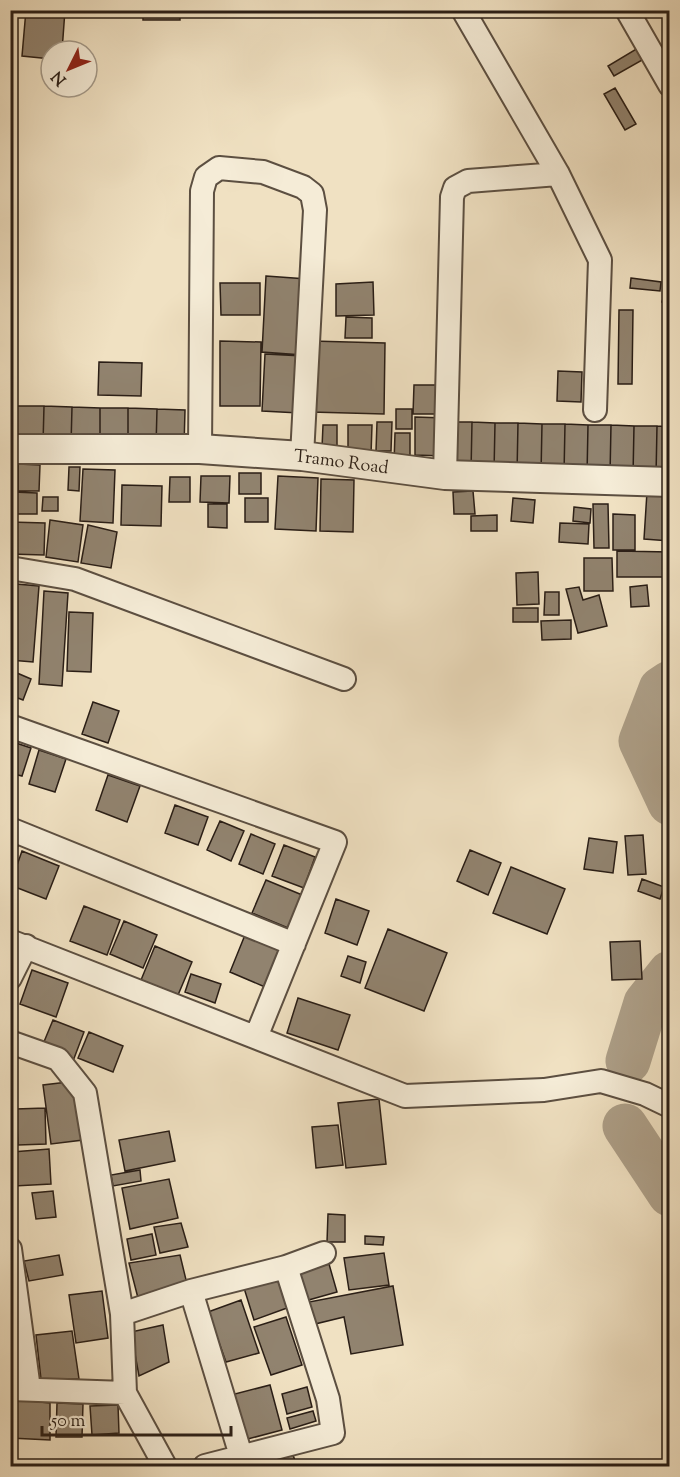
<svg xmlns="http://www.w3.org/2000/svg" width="680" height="1477" font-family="'Sorts Mill Goudy',serif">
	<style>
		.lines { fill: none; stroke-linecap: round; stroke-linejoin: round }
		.river { stroke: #ad9f88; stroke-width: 45 }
		.building { fill: #91836f; stroke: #2a1e16; stroke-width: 1.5 }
		.minor-casing { stroke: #5c4f41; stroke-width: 26 }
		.tertiary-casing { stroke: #5c4f41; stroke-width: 32 }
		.minor { stroke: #f5ecd7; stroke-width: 22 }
		.tertiary { stroke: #f5ecd7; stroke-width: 28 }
		.labels { text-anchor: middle; stroke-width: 4.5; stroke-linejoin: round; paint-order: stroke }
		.street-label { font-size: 18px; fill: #2a1e16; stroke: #f5ecd7 }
	</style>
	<rect width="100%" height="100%" fill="#f0e1c2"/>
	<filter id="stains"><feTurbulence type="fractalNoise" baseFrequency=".00333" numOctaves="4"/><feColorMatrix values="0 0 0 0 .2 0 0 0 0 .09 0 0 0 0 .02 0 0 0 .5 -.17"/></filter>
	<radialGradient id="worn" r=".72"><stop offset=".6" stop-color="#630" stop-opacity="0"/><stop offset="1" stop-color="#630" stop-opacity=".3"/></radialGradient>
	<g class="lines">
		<path class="river" d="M670,683L661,689L641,741L670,803
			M628,1061L646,1003L670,973
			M625,1126L670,1194"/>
	</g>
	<path class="building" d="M26,10H65L62,51H51V59L22,56Z
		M143,10H180V20H143Z
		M638,48L644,59L614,76L608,66Z
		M615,88L636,124L625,130L604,94Z
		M266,276L307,279L303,355L262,352Z
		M631,278L661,282L660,291L630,288Z
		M373,282L374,315L336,316V284Z
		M220,283H260V315H221Z
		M666,289L670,290V304L662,302Z
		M619,310H633L632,384H618Z
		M346,317L372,318V338H345Z
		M220,341L261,342L260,406H220Z
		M312,341L385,343L384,414L311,412Z
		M265,354L303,356L299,413L262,411Z
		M99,362L142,363L141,396L98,395Z
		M558,371L582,372L581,402L557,401Z
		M414,385H441V414H413Z
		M10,405L15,406V443H10Z
		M15,406H44L43,444L15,443Z
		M44,406L72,407L71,445L43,444Z
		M72,407L100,408V446L71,445Z
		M100,408H128V446H100Z
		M128,408L157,409L156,447L128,446Z
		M157,409L185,410L184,447H156Z
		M396,409H412V429H396Z
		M415,417L445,418L444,456L415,455Z
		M377,422H392L391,451H376Z
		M449,422H472L471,472L448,471Z
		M472,422L495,423L494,472H471Z
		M495,423H518L517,473L494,472Z
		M518,423L542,424L541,474L517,473Z
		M542,424H565L564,474H541Z
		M565,424L588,425L587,475L564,474Z
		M323,425H337V448H322Z
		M348,425H372L371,455H348Z
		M588,425H611L610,475H587Z
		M611,425L634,426L633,476L610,475Z
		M634,426H657L656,476H633Z
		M657,426L670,427V477L656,476Z
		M395,433H410V464H394Z
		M10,462H14L13,492H10Z
		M18,464L40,465L39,491H18Z
		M69,467H80L79,491L68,490Z
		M83,469L115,470L113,523L80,521Z
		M239,473H261V494H239Z
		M201,476H230L229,503L200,502Z
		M278,476L318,478L316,531L275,529Z
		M170,477H190V502H169Z
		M321,479L354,480L353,532L320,531Z
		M122,485L162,486L161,526L121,525Z
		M473,491L475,514H454L453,492Z
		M13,492L37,493V514H13Z
		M647,492L670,494V541L644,539Z
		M43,497H58V511H42Z
		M245,498H268V522H245Z
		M513,498L535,500L533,523L511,521Z
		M208,504H227V528L208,527Z
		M593,504H608L609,548H594Z
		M574,507L591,509L590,523L573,521Z
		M613,514L635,515V550H613Z
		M497,515V531H471V516Z
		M50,520L83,525L78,562L46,557Z
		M10,522L45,523L44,555L10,554Z
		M560,523L589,524L588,544L559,542Z
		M88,525L117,532L111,568L81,563Z
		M617,551L670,552V577H617Z
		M584,558H612L613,591H584Z
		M538,572L539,604L517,605L516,573Z
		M16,584L39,586L33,662L10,660Z
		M647,585L649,606L631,607L630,587Z
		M579,587L583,600L599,595L607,626L578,633L566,589Z
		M44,591L68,593L62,686L39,684Z
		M545,592H559V615H544Z
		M513,608H538V622H513Z
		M69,612L93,613L91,672L67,671Z
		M571,620V639L542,640L541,621Z
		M10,670L31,679L23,700L10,695Z
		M93,702L119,711L108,743L82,734Z
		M10,741L31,748L22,776L10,773Z
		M39,750L66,759L55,792L29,784Z
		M108,775L140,786L127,822L96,810Z
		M175,805L208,817L198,845L165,833Z
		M220,821L244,831L231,861L207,850Z
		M251,834L275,844L263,874L239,864Z
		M643,835L646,874L628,875L625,836Z
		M589,838L617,842L613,873L584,869Z
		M10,843L18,846L10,864Z
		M284,845L315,857L304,888L272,876Z
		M470,850L501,863L488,895L457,881Z
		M22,851L59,866L46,899L10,885Z
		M511,867L565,889L547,934L493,913Z
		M642,879L664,887L660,899L638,891Z
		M266,880L307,897L293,930L252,913Z
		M336,899L369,911L357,945L325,933Z
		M84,906L120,920L107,955L70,941Z
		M124,921L157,935L143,968L110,954Z
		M388,929L447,953L424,1011L365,988Z
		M245,935L281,950L265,987L230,972Z
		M640,941L642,979L612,980L610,942Z
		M155,946L192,962L178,995L141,980Z
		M348,956L366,962L360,983L341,976Z
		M32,970L68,983L56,1017L20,1004Z
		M191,974L221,984L215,1003L185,992Z
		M298,998L350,1015L338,1050L287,1033Z
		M53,1020L84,1032L73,1061L41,1049Z
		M89,1032L123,1046L113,1072L78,1058Z
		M76,1081L83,1140L51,1144L43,1085Z
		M379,1099L386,1164L346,1168L338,1103Z
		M45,1108L46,1144L18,1145L16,1109Z
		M338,1125L343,1165L316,1168L312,1127Z
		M169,1131L175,1161L125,1171L119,1140Z
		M49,1149L51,1184L14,1186L12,1152Z
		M140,1170L141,1181L113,1186L111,1175Z
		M169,1179L178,1218L130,1229L122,1188Z
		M53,1191L56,1217L36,1219L32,1193Z
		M328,1214L345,1215V1242H327Z
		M181,1223L188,1247L160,1253L154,1227Z
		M152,1234L156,1255L131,1260L127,1239Z
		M365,1236L384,1237L383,1245L365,1244Z
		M384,1253L389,1285L349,1290L344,1258Z
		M59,1255L63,1275L29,1281L24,1261Z
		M180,1255L187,1284L138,1298L129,1263Z
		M329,1264L337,1292L305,1301L297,1273Z
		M277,1277L287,1308L254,1320L244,1288Z
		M393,1286L403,1345L351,1354L344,1317L315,1324L309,1302Z
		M102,1291L108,1338L76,1343L69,1295Z
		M241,1300L259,1353L226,1362L208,1312Z
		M286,1317L302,1365L271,1375L254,1327Z
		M163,1325L169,1362L139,1376L131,1332Z
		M72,1331L79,1379H41L36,1335Z
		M270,1385L282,1430L244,1440L231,1395Z
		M307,1387L312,1407L287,1414L282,1394Z
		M11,1399L50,1403V1440L10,1438Z
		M57,1403L83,1404L82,1437H56Z
		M118,1405L119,1433L92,1435L90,1406Z
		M313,1411L316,1421L290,1429L287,1418Z
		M293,1455L297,1466H259Z"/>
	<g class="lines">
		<defs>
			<path id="minor" d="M463,10L558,174L600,260L595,410
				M627,10L670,85
				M200,449L202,191L206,177L219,168L263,172L303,187L312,194L315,210L302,456
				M445,475L452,197L455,188L468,181L558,174
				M10,568L75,579L344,679
				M10,726L335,842L256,1037
				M10,829L294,944
				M10,941L405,1096L544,1090L601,1081L645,1094L670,1106
				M10,978L26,946
				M10,1042L58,1059L85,1093L122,1314L125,1393L165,1466
				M10,1249L29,1389
				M191,1291L242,1459
				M122,1314L191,1291L286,1267L324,1253
				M10,1389L125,1393
				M205,1466L333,1433L328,1399L286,1267"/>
			<g id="tertiary">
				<path id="s1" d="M10,449H200L302,456L445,475L670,482"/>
			</g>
		</defs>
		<use href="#minor" class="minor-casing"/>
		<use href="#tertiary" class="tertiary-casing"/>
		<use href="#minor" class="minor"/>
		<use href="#tertiary" class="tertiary"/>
	</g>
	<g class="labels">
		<g class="street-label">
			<text dy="6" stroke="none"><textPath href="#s1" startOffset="332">Tramo Road</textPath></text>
		</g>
	</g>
	<rect width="680" height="1477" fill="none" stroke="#f0e1c2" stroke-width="36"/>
	<rect x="12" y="12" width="656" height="1453" fill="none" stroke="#2a1e16" stroke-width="3"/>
	<rect x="18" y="18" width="644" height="1441" fill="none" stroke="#2a1e16" stroke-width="1.5"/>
	<g transform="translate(69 69) rotate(227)"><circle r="28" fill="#f5ecd7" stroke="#a49a8a" stroke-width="1.5"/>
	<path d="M0-4.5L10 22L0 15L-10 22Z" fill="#8f2418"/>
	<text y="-9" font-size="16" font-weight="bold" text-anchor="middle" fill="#2a1e16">N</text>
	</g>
	<path d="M42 1426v9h189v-9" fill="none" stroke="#2a1e16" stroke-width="3"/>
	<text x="51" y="1426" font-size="18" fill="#2a1e16" stroke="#f5ecd7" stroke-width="4.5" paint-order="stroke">50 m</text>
	<rect width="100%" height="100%" filter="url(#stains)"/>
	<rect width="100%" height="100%" fill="url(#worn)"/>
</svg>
